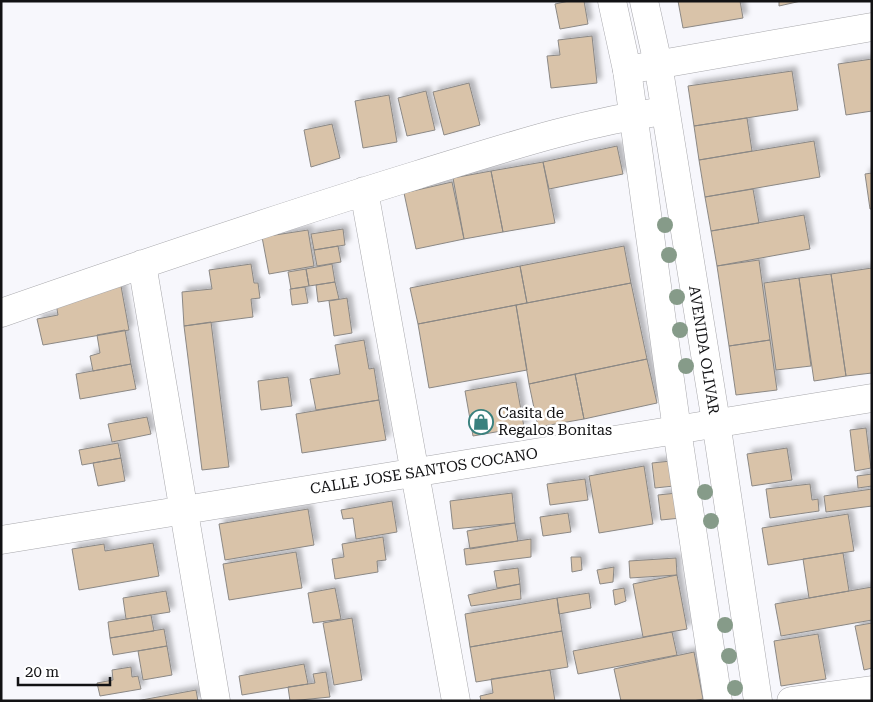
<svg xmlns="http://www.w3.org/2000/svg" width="873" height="702" font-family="'Roboto Serif',serif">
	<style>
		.building { fill: #d9c3a9; stroke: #8b8885; filter: url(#shadow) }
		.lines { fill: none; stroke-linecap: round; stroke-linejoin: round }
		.minor-casing { stroke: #a8a8ac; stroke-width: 29 }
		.tertiary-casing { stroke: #a8a8ac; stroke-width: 29 }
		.minor { stroke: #fff; stroke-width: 28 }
		.tertiary { stroke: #fff; stroke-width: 28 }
		.tree { fill: #869b89 }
		.labels { text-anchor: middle; stroke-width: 5; stroke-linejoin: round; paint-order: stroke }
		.street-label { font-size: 15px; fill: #121214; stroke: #fff }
		.poi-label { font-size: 15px; fill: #121214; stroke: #fff; text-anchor: start }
	</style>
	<defs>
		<filter id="shadow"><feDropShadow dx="4.5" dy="-4.5" stdDeviation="2.5" flood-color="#0004"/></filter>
	</defs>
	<rect width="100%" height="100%" fill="#f7f7fc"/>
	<path class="building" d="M569,1H584L588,24L560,29L555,4Z
		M678,1H740L743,18L683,28Z
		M779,1H801L779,6Z
		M592,36L597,83L551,88L547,56L560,55L558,40Z
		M872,59V111L846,115L838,64Z
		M792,71L798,110L694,126L688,86Z
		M469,83L480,125L444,135L433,92Z
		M426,91L435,130L407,136L398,98Z
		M389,95L397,142L363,148L355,101Z
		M747,118L752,151L699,160L694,126Z
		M332,124L340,158L311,167L304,130Z
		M814,141L820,177L705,197L699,160Z
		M617,146L623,174L549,189L543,162Z
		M543,162L555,223L503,232L491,171Z
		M491,171L503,232L464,239L453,178Z
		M872,173V209H870L865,174Z
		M452,182L464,239L416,249L404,193Z
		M753,189L759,223L711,231L705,197Z
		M804,215L810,249L717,266L711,231Z
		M343,229L345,245L314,250L311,234Z
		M308,230L314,266L269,274L262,237Z
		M338,246L341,262L317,266L314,250Z
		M624,246L631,283L527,303L520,266Z
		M759,260L770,340L729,346L717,266Z
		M251,264L254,283H258L260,298L251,299L253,317L184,326L182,292L212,289L209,270Z
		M332,264L335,282L309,286L306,269Z
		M520,266L527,303L418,324L410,288Z
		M872,268V373L846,376L831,274Z
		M306,269L309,286L291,289L288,272Z
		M831,274L846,376L814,381L799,278Z
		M799,278L811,366L776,370L764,283Z
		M335,282L339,299L318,302L316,285Z
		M631,283L647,359L529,384L516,305Z
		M121,286L129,330L43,345L37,319L58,315L55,298Z
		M305,287L308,303L292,305L290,289Z
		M347,298L352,333L334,336L329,301Z
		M516,305L527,370L429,388L418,324Z
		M211,322L229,467L202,470L184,326Z
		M125,330L131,364L93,371L90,356L100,353L97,335Z
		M364,340L369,369L374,368L379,400L316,410L310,379L340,374L335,345Z
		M770,340L777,390L736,395L729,346Z
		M647,359L657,403L584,419L575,374Z
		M131,364L136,389L80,399L76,374Z
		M575,374L584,419L538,427L529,384Z
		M288,377L292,406L261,410L258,381Z
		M516,382L524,427L473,436L465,391Z
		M379,400L386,440L302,453L296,414Z
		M147,417L151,434L112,442L108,424Z
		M866,428L871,468L855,471L850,430Z
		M118,443L121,458L82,465L79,450Z
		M787,448L792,480L752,486L747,454Z
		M121,458L125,481L98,486L93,463Z
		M671,461L674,486L655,488L652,463Z
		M644,466L653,524L599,533L589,476Z
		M872,474V486L858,488L857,476Z
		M585,479L588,500L550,505L547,484Z
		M810,484L812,500L818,499L819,511L770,518L766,489Z
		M872,489V506L826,512L824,496Z
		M512,493L515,523L453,529L450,501Z
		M677,493L681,518L661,520L658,495Z
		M392,501L397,532L356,539L353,518L343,519L341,510Z
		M308,509L314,545L225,560L219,524Z
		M568,513L571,532L543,536L540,517Z
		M848,514L854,551L768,565L762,528Z
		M515,523L518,541L470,549L467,531Z
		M383,537L386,560L377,561L378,572L335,579L332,559L344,557L342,544Z
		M531,539V557L466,565L464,549Z
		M153,543L159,576L79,590L72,549L104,544L105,551Z
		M296,552L302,588L229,600L223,564Z
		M843,553L849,591L809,598L803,559Z
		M571,557H581L582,570L572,572Z
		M676,558L677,575L630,578L629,561Z
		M614,567L613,582L600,584L597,570Z
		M518,568L520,584L497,588L494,571Z
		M677,575L687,629L643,637L633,584Z
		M520,584L521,599L471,606L468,595Z
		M872,587V620L781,636L775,604Z
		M335,588L341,619L313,623L308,593Z
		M624,588L626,601L615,605L613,590Z
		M166,591L170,612L126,619L123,598Z
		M589,593L591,608L559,614L557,598Z
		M557,598L562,631L470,647L465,614Z
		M151,615L154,631L110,638L108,622Z
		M352,618L362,680L334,685L323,623Z
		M872,623V668L864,670L855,626Z
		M164,629L167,646L113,655L110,638Z
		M562,631L568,667L476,682L470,647Z
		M672,632L677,655L578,674L573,651Z
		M818,634L826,679L781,686L774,641Z
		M167,646L172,675L143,680L138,651Z
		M694,652L703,699L693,701H621L614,669Z
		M304,664L308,684L242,695L239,676Z
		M131,667L132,677L138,676L141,689L100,696L97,683L113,680L112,670Z
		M550,670L555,701H481L480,696L493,693L491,679Z
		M326,672L330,697L290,701L288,687L315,683L313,674Z
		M196,690L198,701H136Z"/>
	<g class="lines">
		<defs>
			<path id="minor" d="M627,70L872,27
				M364,191L456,701
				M142,264L216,701
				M1,313C139,265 277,218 417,175C499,150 579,123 664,111
				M1,540L872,398
				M791,701L872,690"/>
			<path id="tertiary" d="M612,1L627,70L677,430L718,701
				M644,1L658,64L716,422L758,701"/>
		</defs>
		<use href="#minor" class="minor-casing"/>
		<use href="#tertiary" class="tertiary-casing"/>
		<use href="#minor" class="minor"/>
		<use href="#tertiary" class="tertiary"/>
	</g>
	<g class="tree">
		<circle cx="665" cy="225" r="8"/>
		<circle cx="669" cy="255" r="8"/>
		<circle cx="677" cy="297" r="8"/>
		<circle cx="680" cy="330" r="8"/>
		<circle cx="686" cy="366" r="8"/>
		<circle cx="705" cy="492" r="8"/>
		<circle cx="711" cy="521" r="8"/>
		<circle cx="725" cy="625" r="8"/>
		<circle cx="729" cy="656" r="8"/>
		<circle cx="735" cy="688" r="8"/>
	</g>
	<defs>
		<symbol id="shop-ring" viewBox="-11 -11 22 22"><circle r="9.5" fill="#fff" stroke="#39817e" stroke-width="1.5"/><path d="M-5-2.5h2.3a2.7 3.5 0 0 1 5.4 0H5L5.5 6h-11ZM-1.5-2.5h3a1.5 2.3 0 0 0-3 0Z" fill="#39817e"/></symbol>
	</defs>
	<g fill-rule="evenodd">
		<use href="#shop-ring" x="467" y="408" width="28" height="28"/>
	</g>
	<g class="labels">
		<g class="street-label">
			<text transform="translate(704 350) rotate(81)" y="5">AVENIDA OLIVAR</text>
			<text transform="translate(424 471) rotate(-9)" y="5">CALLE JOSE SANTOS COCANO</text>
		</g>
		<g class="poi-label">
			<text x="498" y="418">Casita de<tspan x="498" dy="17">Regalos Bonitas</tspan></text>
		</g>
	</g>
	<rect width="873" height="702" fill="none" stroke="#121214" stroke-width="5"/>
	<path d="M18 677v8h92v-8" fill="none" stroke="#121214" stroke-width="2.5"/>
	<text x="25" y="677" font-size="15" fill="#121214" stroke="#ffffff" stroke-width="4" paint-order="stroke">20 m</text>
</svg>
